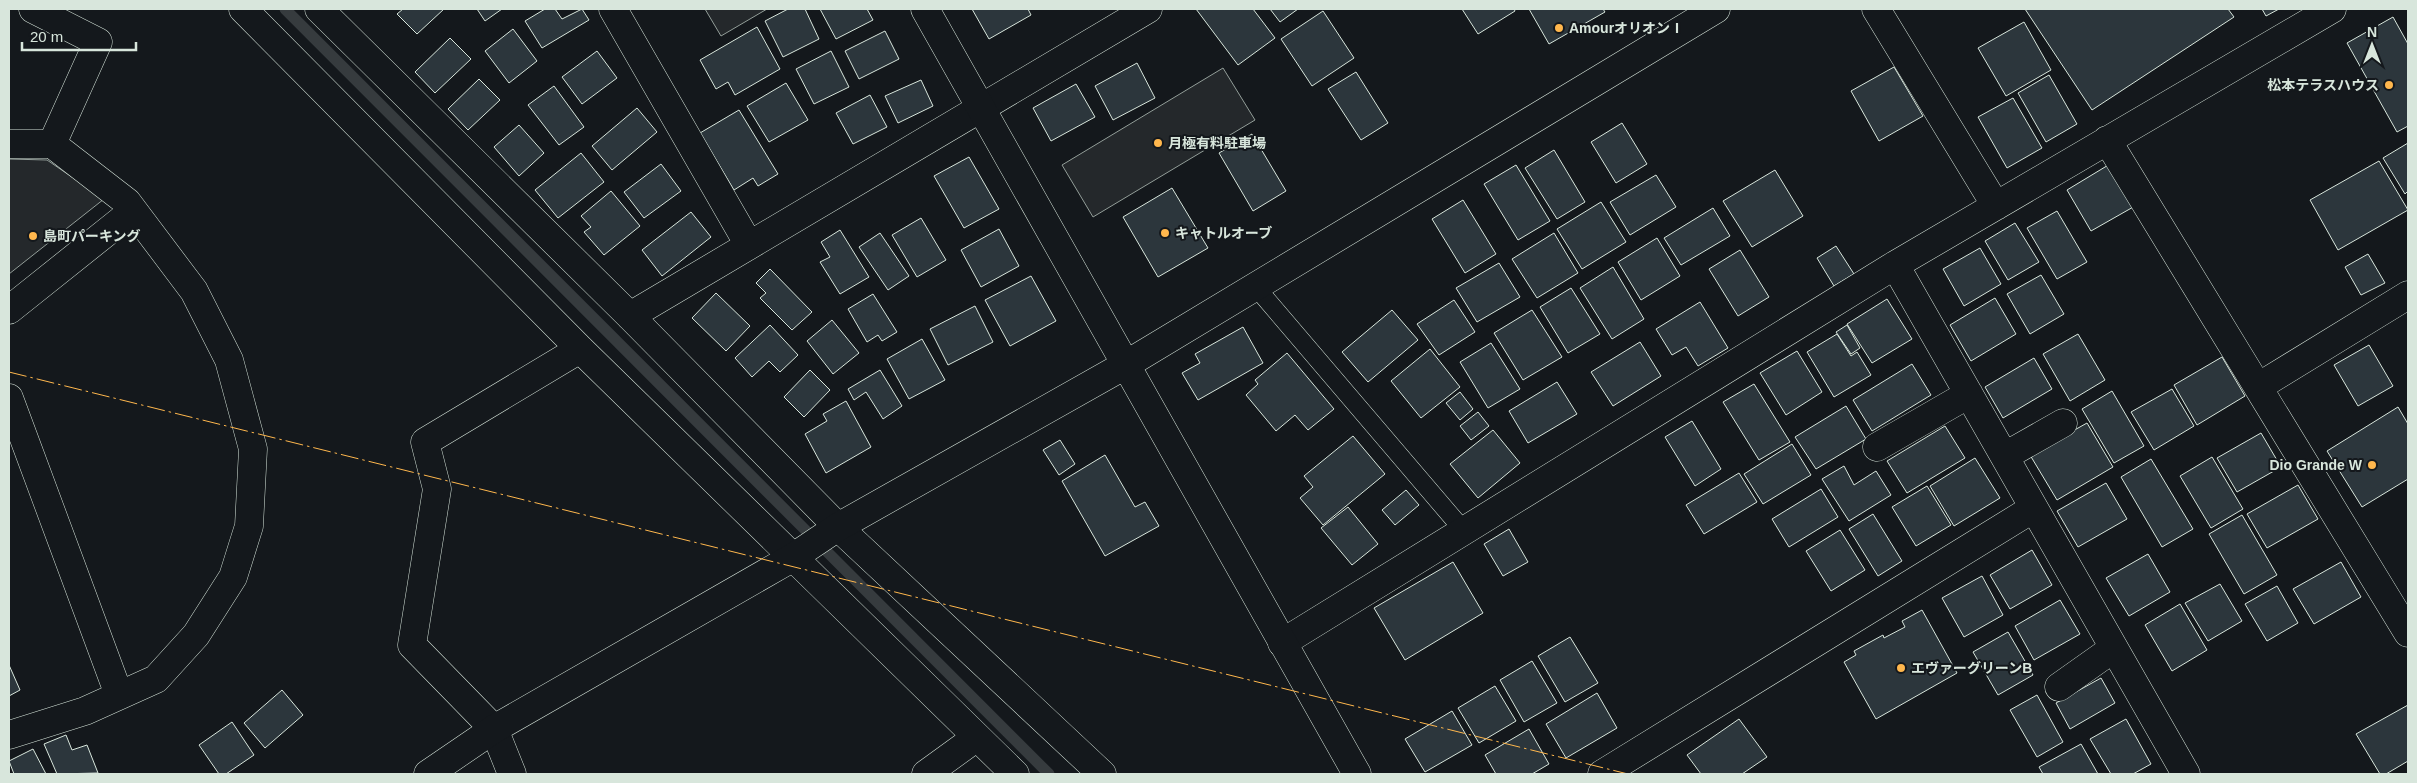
<svg xmlns="http://www.w3.org/2000/svg" width="2417" height="783" font-family="Arial,'Noto Sans JP',sans-serif">
	<style>
		.parking { fill: #24282b; stroke: #939e99 }
		.lines { fill: none; stroke-linecap: round; stroke-linejoin: round }
		.stream { stroke: #363b3e; stroke-width: 11 }
		.building { fill: #2c363c; stroke: #d8e6dc }
		.lane-casing { stroke: #d8e6dc; stroke-width: 19 }
		.street-casing { stroke: #d8e6dc; stroke-width: 29 }
		.secondary-casing { stroke: #d8e6dc; stroke-width: 29 }
		.lane { stroke: #14181c; stroke-width: 18 }
		.street { stroke: #14181c; stroke-width: 28 }
		.secondary { stroke: #14181c; stroke-width: 28 }
		.power { stroke: #ffb74d; stroke-width: 1; stroke-dasharray: 18 4 2.5 4; stroke-linecap: butt }
		.poi-dot { fill: #ffb74d; stroke: #14181c; stroke-width: 2 }
		.labels { text-anchor: middle; stroke-width: 4; stroke-linejoin: round; paint-order: stroke }
		.poi-label { font-size: 14px; font-weight: bold; fill: #d8e6dc; stroke: #14181c; text-anchor: start }
	</style>
	<rect width="100%" height="100%" fill="#14181c"/>
	<path class="parking" d="M705,9H767L721,36Z
		M1223,68L1255,120L1093,217L1062,165Z
		M9,159L47,160L104,199L9,274Z"/>
	<g class="lines">
		<path class="stream" d="M285,9L1049,774"/>
	</g>
	<path class="building" d="M403,9H444L417,34L397,14Z
		M477,9H502L485,21Z
		M545,9H555L562,19L582,9L589,20L542,48L525,21Z
		M788,9H805L819,39L783,57L765,21Z
		M820,9H867L873,20L836,39Z
		M972,9H1028L1031,15L989,39Z
		M1196,9H1253L1275,38L1238,65Z
		M1270,9H1298L1280,22Z
		M1462,9H1514L1515,11L1478,34Z
		M1529,9H1603L1605,12L1549,44Z
		M2025,9H2228L2234,17L2092,110Z
		M2262,9H2279L2266,16Z
		M1323,11L1354,58L1312,86L1281,39Z
		M2393,17L2408,44V126L2397,132L2347,43Z
		M2024,22L2051,70L2006,96L1978,48Z
		M757,27L780,69L735,95L728,82L716,89L700,60Z
		M513,29L537,61L509,83L485,51Z
		M885,31L899,59L859,79L845,51Z
		M450,38L471,59L435,93L415,72Z
		M597,51L617,78L582,104L562,77Z
		M831,51L849,87L814,104L796,69Z
		M1137,63L1155,98L1113,120L1095,86Z
		M1894,67L1923,116L1879,141L1851,91Z
		M1356,72L1388,123L1361,140L1328,89Z
		M2049,75L2077,124L2046,142L2018,93Z
		M479,79L500,100L468,130L448,109Z
		M921,80L933,106L898,123L885,96Z
		M786,83L808,120L769,142L747,106Z
		M1076,84L1095,117L1051,141L1033,108Z
		M554,86L584,127L559,145L528,105Z
		M870,95L887,127L853,144L836,113Z
		M2013,98L2042,148L2007,168L1978,117Z
		M637,108L657,132L612,170L592,146Z
		M739,110L778,174L758,186L753,178L734,190L700,133Z
		M1622,123L1647,164L1616,183L1591,142Z
		M519,125L544,153L519,176L494,147Z
		M1252,134L1286,191L1253,211L1219,153Z
		M2408,143V191L2405,194L2383,158Z
		M1554,150L1585,202L1557,219L1525,168Z
		M581,153L604,182L558,218L535,190Z
		M969,157L999,209L964,228L934,176Z
		M2379,161L2408,210L2338,250L2310,200Z
		M661,164L681,191L644,218L624,192Z
		M2110,164L2135,206L2091,231L2067,190Z
		M1516,165L1550,221L1518,240L1484,184Z
		M1775,170L1803,216L1752,247L1723,201Z
		M1656,175L1676,207L1630,235L1610,202Z
		M1172,188L1208,248L1158,277L1123,217Z
		M611,191L640,226L604,255L584,232L591,227L581,216Z
		M1463,200L1496,254L1465,273L1432,219Z
		M1601,202L1626,242L1582,269L1557,229Z
		M1713,208L1730,236L1681,265L1664,238Z
		M2057,211L2087,262L2057,279L2027,228Z
		M691,212L711,237L662,276L642,250Z
		M921,218L946,260L917,277L892,235Z
		M2015,223L2039,262L2008,280L1985,241Z
		M999,229L1019,266L981,287L961,250Z
		M840,230L869,277L840,294L820,262L830,257L821,242Z
		M880,233L909,276L888,290L859,247Z
		M1554,233L1578,273L1537,298L1512,259Z
		M1657,238L1680,276L1641,300L1618,262Z
		M1836,246L1854,274L1834,286L1817,258Z
		M1980,248L2001,284L1964,306L1943,269Z
		M1740,250L1769,297L1738,316L1709,269Z
		M2368,254L2385,283L2361,295L2345,267Z
		M1499,263L1520,297L1477,322L1456,288Z
		M1613,267L1644,319L1612,339L1580,288Z
		M770,269L812,312L792,330L760,298L766,293L756,283Z
		M2041,275L2064,314L2030,334L2007,294Z
		M1031,276L1056,321L1010,346L985,300Z
		M1571,288L1600,334L1568,353L1540,307Z
		M716,293L750,326L726,351L692,318Z
		M873,294L897,332L882,341L878,335L867,342L848,309Z
		M1995,298L2016,334L1971,361L1950,325Z
		M1887,299L1912,339L1872,363L1847,324Z
		M1454,300L1475,332L1439,355L1417,324Z
		M1700,302L1728,348L1698,366L1686,347L1672,355L1656,329Z
		M975,306L993,342L948,365L930,329Z
		M1392,310L1418,340L1368,382L1342,352Z
		M1532,310L1562,357L1523,380L1494,333Z
		M832,320L859,353L833,374L807,341Z
		M770,325L798,355L780,372L769,361L752,377L735,358Z
		M1847,325L1860,348L1851,354L1836,332Z
		M1243,327L1263,363L1198,400L1182,373L1200,363L1195,354Z
		M1837,334L1851,356L1857,352L1871,375L1834,397L1807,352Z
		M2078,334L2105,380L2070,401L2043,354Z
		M922,339L945,380L909,399L887,359Z
		M1640,342L1661,376L1613,406L1591,372Z
		M1491,343L1520,389L1488,408L1460,362Z
		M2369,345L2393,386L2358,406L2334,365Z
		M1430,349L1460,387L1421,418L1391,381Z
		M1797,351L1822,392L1786,415L1760,373Z
		M1287,353L1334,409L1308,430L1295,415L1276,431L1246,395L1258,384L1255,380Z
		M2222,357L2245,396L2197,425L2174,385Z
		M2034,358L2052,389L2003,418L1985,387Z
		M1912,364L1931,395L1872,431L1853,400Z
		M810,370L830,390L804,417L784,397Z
		M880,370L902,406L883,419L866,392L854,400L848,389Z
		M1557,382L1577,414L1528,443L1509,411Z
		M1754,384L1790,442L1759,460L1723,402Z
		M2172,389L2194,426L2154,450L2131,412Z
		M2112,391L2144,446L2114,463L2082,409Z
		M1460,392L1473,409L1460,420L1446,403Z
		M846,401L871,447L826,473L805,434L827,421L823,414Z
		M1846,406L1866,439L1816,469L1795,437Z
		M2398,407L2408,424V479L2362,507L2327,451Z
		M1478,412L1489,426L1471,440L1460,426Z
		M1692,421L1721,469L1695,486L1665,437Z
		M2087,423L2113,467L2057,500L2030,455Z
		M1945,426L1965,458L1907,493L1887,461Z
		M1493,430L1520,463L1478,498L1450,464Z
		M2261,433L2281,467L2237,492L2217,458Z
		M1353,436L1385,474L1323,525L1300,498L1313,487L1304,476Z
		M1060,440L1075,464L1059,475L1043,450Z
		M1792,444L1811,475L1763,504L1744,474Z
		M1105,455L1135,507L1145,502L1159,526L1105,556L1062,481Z
		M2212,457L2243,509L2211,528L2180,476Z
		M1975,458L2000,498L1954,526L1930,486Z
		M2151,459L2193,529L2162,547L2121,477Z
		M1844,466L1854,485L1876,471L1891,495L1849,521L1822,479Z
		M1739,473L1757,502L1704,534L1686,505Z
		M2106,483L2127,519L2078,547L2057,511Z
		M2298,485L2318,519L2267,548L2247,514Z
		M1927,486L1951,525L1916,546L1892,507Z
		M1821,489L1838,517L1789,547L1772,519Z
		M1406,490L1419,505L1395,525L1382,510Z
		M1348,507L1378,544L1352,565L1321,528Z
		M1873,514L1902,561L1878,576L1849,529Z
		M2242,515L2277,575L2244,594L2209,534Z
		M1509,529L1528,562L1503,576L1484,544Z
		M1840,530L1865,570L1831,591L1806,551Z
		M2032,550L2052,585L2010,609L1990,575Z
		M2148,554L2170,592L2129,616L2106,578Z
		M1453,562L1483,613L1405,660L1374,608Z
		M2341,562L2361,597L2314,624L2293,589Z
		M1982,576L2003,615L1964,637L1942,598Z
		M2220,584L2242,621L2208,641L2185,603Z
		M2277,586L2298,623L2267,641L2245,604Z
		M2060,600L2080,634L2034,660L2015,626Z
		M2180,604L2207,650L2172,671L2145,625Z
		M1922,610L1957,673L1876,719L1844,662L1856,655L1854,651L1883,635L1884,638L1905,627L1902,621Z
		M2008,632L2033,675L1998,695L1973,652Z
		M1570,637L1598,683L1565,702L1538,656Z
		M1532,661L1557,703L1524,722L1500,680Z
		M9,665L20,690L9,696Z
		M2101,678L2115,703L2070,729L2056,703Z
		M1495,686L1516,721L1479,743L1458,708Z
		M282,690L303,715L265,748L244,723Z
		M1597,693L1617,728L1566,758L1546,724Z
		M2037,695L2063,742L2037,757L2010,710Z
		M2408,705V761L2386,774H2380L2356,734Z
		M1452,711L1472,745L1425,772L1405,739Z
		M1739,719L1767,757L1742,774H1701L1687,755Z
		M2126,719L2151,764L2133,774H2111L2090,739Z
		M232,722L254,755L226,774H219L199,745Z
		M1529,729L1549,764L1532,774H1496L1485,755Z
		M66,735L72,750L87,745L98,773L57,774L44,744Z
		M2081,744L2098,774H2043L2039,767Z
		M33,749L46,774H14L9,761Z"/>
	<g class="lines">
		<defs>
			<path id="lane" d="M1255,286L1464,531"/>
			<path id="street" d="M33,9L98,42L52,144
				M243,9L580,349L1015,774
				M319,9L630,316L838,527L1102,774
				M613,9L749,245
				M1876,9L1996,206
				M2107,140L2408,633
				M9,144H52L127,202L194,291L229,360L253,449L249,526L233,577L196,635L156,679L85,711L9,735
				M1895,265L2186,774
				M9,310L133,211
				M630,316L1148,9
				M2258,387L2408,295
				M9,398L119,695
				M1877,447L1969,394
				M2005,456L2063,423
				M1282,643L1895,265L2332,9
				M2059,687L2114,648
				M512,774L494,729L412,645L437,489L425,442L580,349
				M926,774L977,737
				M1602,774L2034,508"/>
			<path id="secondary" d="M925,9L1357,774
				M428,774L494,729L792,558L838,527L1127,364L1716,9"/>
		</defs>
		<use href="#lane" class="lane-casing"/>
		<use href="#street" class="street-casing"/>
		<use href="#secondary" class="secondary-casing"/>
		<use href="#lane" class="lane"/>
		<use href="#street" class="street"/>
		<use href="#secondary" class="secondary"/>
		<path class="power" d="M9,372L1628,774"/>
	</g>
	<g class="poi-dot">
		<circle cx="1559" cy="28" r="5"/>
		<circle cx="2389" cy="85" r="5"/>
		<circle cx="1158" cy="143" r="5"/>
		<circle cx="1165" cy="233" r="5"/>
		<circle cx="33" cy="236" r="5"/>
		<circle cx="2372" cy="465" r="5"/>
		<circle cx="1901" cy="668" r="5"/>
	</g>
	<g class="labels">
		<g class="poi-label">
			<text x="1569" y="33">AmourオリオンⅠ</text>
			<text x="2379" y="90" text-anchor="end">松本テラスハウス</text>
			<text x="1168" y="148">月極有料駐車場</text>
			<text x="1175" y="238">キャトルオーブ</text>
			<text x="43" y="241">島町パーキング</text>
			<text x="2362" y="470" text-anchor="end">Dio Grande W</text>
			<text x="1911" y="673">エヴァーグリーンB</text>
		</g>
	</g>
	<rect width="2417" height="783" fill="none" stroke="#d8e6dc" stroke-width="20"/>
	<g transform="translate(2372 45)" stroke="#14181c" stroke-width="4" paint-order="stroke">
	<path d="M0-4L9 19L0 12L-9 19Z" fill="#d8e6dc"/>
	<text y="-8" font-size="14" font-weight="bold" text-anchor="middle" fill="#d8e6dc">N</text>
	</g>
	<path d="M22 42v8h114v-8" fill="none" stroke="#d8e6dc" stroke-width="2.5"/>
	<text x="30" y="42" font-size="15" fill="#d8e6dc" stroke="#14181c" stroke-width="4" paint-order="stroke">20 m</text>
</svg>
